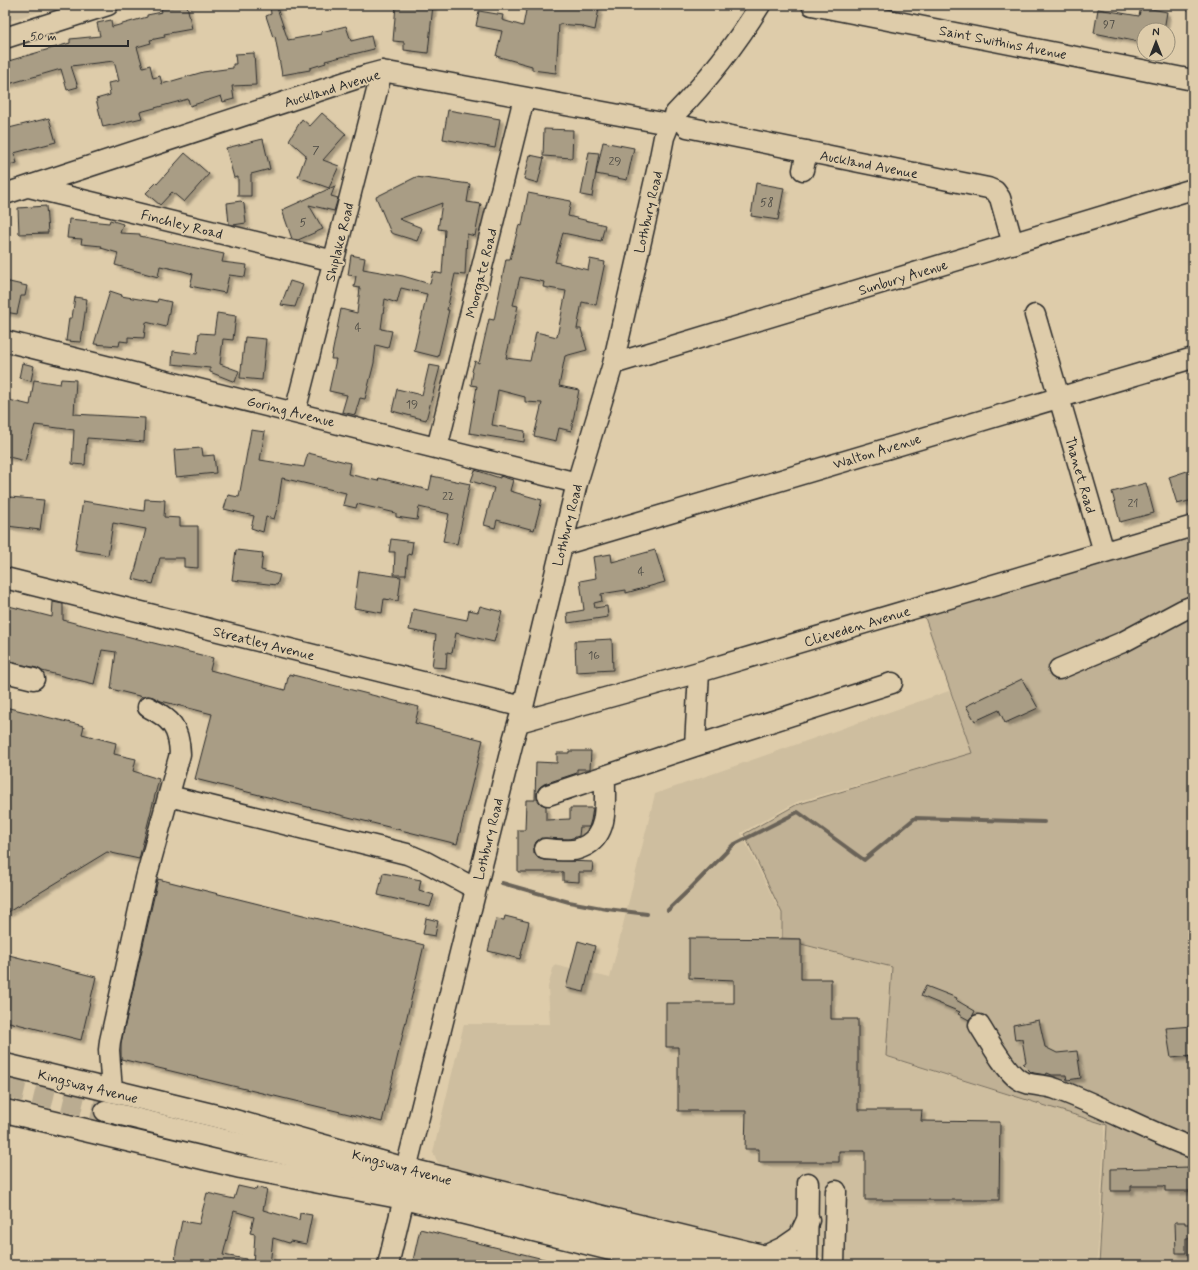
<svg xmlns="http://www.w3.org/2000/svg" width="1198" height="1270" font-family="Mynerve,sans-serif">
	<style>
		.built { fill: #cebe9f }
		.green { fill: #c0b195; stroke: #766e60 }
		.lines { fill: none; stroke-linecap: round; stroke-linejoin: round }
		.stream { stroke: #6a6459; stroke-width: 4 }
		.building { fill: #a99d85; stroke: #2b2b2b; fill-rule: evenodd; filter: url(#shadow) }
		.minor-tunnel { stroke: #baac91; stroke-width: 20; stroke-dasharray: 20 10; stroke-linecap: butt }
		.minor-casing { stroke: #2b2b2b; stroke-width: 23 }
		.major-casing { stroke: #2b2b2b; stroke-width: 25 }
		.minor { stroke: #deccaa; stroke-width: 20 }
		.major { stroke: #deccaa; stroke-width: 22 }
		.labels { text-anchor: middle; stroke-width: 4; stroke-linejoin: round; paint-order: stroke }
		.number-label { font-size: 12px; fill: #4a4842 }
		.street-label { font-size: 14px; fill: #2b2b2b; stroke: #deccaa }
	</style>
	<defs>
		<filter id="shadow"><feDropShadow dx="3.5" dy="3.5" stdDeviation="1" flood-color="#0004"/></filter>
	</defs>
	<rect width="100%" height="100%" fill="#deccaa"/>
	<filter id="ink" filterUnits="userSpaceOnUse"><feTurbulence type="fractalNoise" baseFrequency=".025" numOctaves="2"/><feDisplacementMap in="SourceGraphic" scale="8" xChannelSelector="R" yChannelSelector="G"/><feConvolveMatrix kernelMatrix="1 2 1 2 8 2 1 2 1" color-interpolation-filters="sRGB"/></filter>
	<g filter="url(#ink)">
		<path class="built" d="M5,5H60L5,22Z
			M949,691L972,753L797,802L741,833L781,914L782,939H801V945L891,967L886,1057L1105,1125L1097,1265H855L442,1166L437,1161L433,1152L464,1024H550L548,987L554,965L571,969L578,941L595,946L589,973L610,978L655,794Z"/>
		<path class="green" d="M1193,525V1265H1099L1107,1125L886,1056L892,967L801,944V939L782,938V913L744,834L796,805L972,753L921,606Z"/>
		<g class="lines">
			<path class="stream" d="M502,883L569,902L607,909L647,914
				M668,910L691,888L733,845L798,812L864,860L915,818L1044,822"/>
		</g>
		<path class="building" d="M181,5H187L192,29L164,34L165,37L150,40L151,43L137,47L143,67L150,65L153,78L160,76L162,84L203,72L233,68V64H236L235,54L254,53L256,85L232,86L234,99L223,102L221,96L190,106L188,99L140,112L142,118L103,127L96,99L110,95L108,83L119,81L114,61L71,66L78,87L67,90L61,69L5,85V62L70,43V39L100,36L97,23L111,20L112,27L147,17V15L162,12L161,9Z
			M276,5L288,40L321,34V32L346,26L351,41L371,36L374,49L325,61L326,63L310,68V70L282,75L275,36L273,37L266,16L271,14L270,6Z
			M396,5H433L428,53L404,50V42L393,41Z
			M527,5H585L599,8L595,30L583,27V26L559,24L556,73L532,70V66L496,56L502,31L476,26L479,11L503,15L502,20L523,26Z
			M1141,7L1167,12L1164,30H1144V43L1094,33L1098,9L1139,16Z
			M448,110L500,119L495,148L443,139Z
			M322,113L346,134L323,160L339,166L329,188L298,177L306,155L289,140L302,119L310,126Z
			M49,118L56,142L14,153L17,163L5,166V129Z
			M544,129L573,130L572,158L543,156Z
			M263,139L270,169L251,174V196H238V177L234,178L226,148Z
			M603,142L634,148L627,180L596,174Z
			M589,152L599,153L592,197L581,195Z
			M185,153L209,174L184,202L172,192L160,205L146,193L156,183L157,184Z
			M530,155L544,158L538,183L524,179Z
			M416,177L470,184L467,202L481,204L475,236L467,234L465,275L455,274L447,310H449L438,357L414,351L427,294L401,288L397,303L385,299L381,329L392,331L388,348L376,345L374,363L365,399L360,398L355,415L342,412L347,395L329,391L336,359H331L341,309L357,313L360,288L354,287L356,276L348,275L351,255L365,258L363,269L403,276L430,284L433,272L442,274L445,230L438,229L442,203L399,219L422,228L417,241L391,233L376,197Z
			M756,183L784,188L778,220L751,216Z
			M335,186L331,196L338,198L334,211L309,205L323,229L298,240L292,239L282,210Z
			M528,193L571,201L568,216L605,225L601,241L563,233L555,262L588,270L590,259L605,262L596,305L582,302L577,329H581L587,350L565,356L559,386L579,390L571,431L559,428L556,441L534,436L542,403L525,402V397L498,390L492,425L525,431L524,442L469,433L477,386L471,385L473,372L472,371L475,361L479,363L489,319L494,320L506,259H510L519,225L522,226ZM520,277L544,282L543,287L566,291L557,337L536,332L530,361L506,358L518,306L513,305Z
			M241,201L244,204L246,223L233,225L229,224L227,203Z
			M46,206L48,233L19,234L18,208Z
			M69,219L109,223L110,220L123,224L120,233L140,234V236L224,254L222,262L247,265L245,277L229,275L225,293L190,286L193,274L183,271L160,266L158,277L115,265L118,253L101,248L102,246L81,244L82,239L67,238Z
			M5,281L27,286L25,296H21L17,314L5,312Z
			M290,281L303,285L295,307L281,305Z
			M110,291L122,295L121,296L157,302L158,299L171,302L166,327L146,322L144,338L128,337V342L120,341L119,346L94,344Z
			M75,297L87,299L81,342L66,341L69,318H72Z
			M217,313L236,316L233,340L223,339L220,364L239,371L235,382L210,372V368L172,364L173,351L197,354L199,333L214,334Z
			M245,337L266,339L262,380L240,378Z
			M22,363L34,366L31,381L19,378Z
			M429,365L440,367L426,420L392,411L397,389L422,395Z
			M61,379L76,380L74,414L145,418L144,442L87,438L85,465L72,464L74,430L35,425L25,461L5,456V399L30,405L34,380L60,384Z
			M251,430L265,432L260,460L304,467L308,453L350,463L348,474L378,481L379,478L429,490L432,476L470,484L457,544L443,541L449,514L419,507L417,520L396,517V513L357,504L356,508L343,505L346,493L282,478L278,505L274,519L266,517L263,532L251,528L254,516L224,509L228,495L239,497Z
			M202,448L203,456L214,455L216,473L176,477L174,450Z
			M1193,469V500L1177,504L1169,477Z
			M475,470L500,478V476L513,480L510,491L542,500L534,530L497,520L495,528L484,525L494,488L471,481Z
			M1146,483L1154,513L1120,522L1112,492Z
			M10,497L44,500L40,530L7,526Z
			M145,499L165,500L164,517L180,518V526H198V568L184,567V558H160L153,584L133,579L146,529L113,523L108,555L75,550L83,501L144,511Z
			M391,539L413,542L411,555L408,554L406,575H394L395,552H389Z
			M236,550L263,553L261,570L280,575L277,585L232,580Z
			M655,550L665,582L626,593V590L601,594L602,601L594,603L595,608L607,606L608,617L568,623L567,613L584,610L580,581L596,578L593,557L611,554L612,562Z
			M359,571L401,577L398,601L384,599L382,613L354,608Z
			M53,602L63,604V620L213,658L210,670L285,690L289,674L419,707L415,723L483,740L457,844L195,779L212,714L161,701L153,697L148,696L143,697L111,689L116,652L102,650L94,684L42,671L37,668L5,661V605L52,617Z
			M480,606L502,612L494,642L456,633L452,653L447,652L446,668L432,667L436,635L409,630L413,609L467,620L469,610L478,612Z
			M612,639L613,670L576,672L575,641Z
			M1022,679L1038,708L1005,723L999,710L975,721L966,706Z
			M5,707L84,726L82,734L116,743L114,754L136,759L133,771L159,779L139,859L107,852L5,914Z
			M569,751H591L590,769H577V773L544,784L540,787L537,792V799L541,804L546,806V820L570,819V808H593L591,820L589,827H580L579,836L569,839L541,838L536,842L534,848V853L538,858L544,860L593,862L592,872H579V882L563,881V872H518V830H525L526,800H535L536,762L557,763V753H569Z
			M383,873L421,880L419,890L434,895L430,907L378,895Z
			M158,879L424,945L382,1122L121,1059V1043Z
			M505,916L529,922L520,959L488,951L496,919L504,920Z
			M426,918L438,921L435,936L423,934Z
			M689,938L801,939V979H831V1019H858V1110H922L921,1121L1000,1122L999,1200H865V1151H839V1162H759V1149H745L746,1111H678V1047H666V1003H734V980L689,978Z
			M578,941L595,946L584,992L566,988Z
			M5,954L96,977L81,1040L5,1021Z
			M926,986L957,998L956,1000L975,1011L973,1015L969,1020L958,1014L960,1012L921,996Z
			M1039,1020L1045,1047L1057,1053L1077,1051L1081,1078L1067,1080L1066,1075H1052L1047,1073L1046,1075L1034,1073L1031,1072L1023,1064L1026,1062L1022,1039L1015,1040L1013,1025Z
			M1193,1026V1056L1171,1058L1166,1028Z
			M1190,1167L1191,1191H1165V1186H1131V1191H1111V1169Z
			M238,1186L256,1190L257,1187L267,1189L263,1210L299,1220L300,1213L312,1215L306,1244L290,1241L289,1243L273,1238L270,1265H253L255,1234L250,1233L254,1217L234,1211L223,1255L246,1259V1265H175L176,1250L182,1221L199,1224L207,1193L234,1199Z
			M1175,1222H1185V1224H1193V1238H1186V1253H1176Z
			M420,1229L552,1261L551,1265H412Z"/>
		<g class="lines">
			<path class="minor-tunnel" d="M5,1087L105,1111"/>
			<defs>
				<path id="minor" d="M812,5L1193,80
					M5,38L108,5
					M675,114C707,81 736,44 760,5
					M687,127L988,188L995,191L1000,198L1013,244
					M803,170L807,151
					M29,187L334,261
					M5,194L367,75L382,71L668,124
					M1035,315L1104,552
					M5,341L577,483
					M613,364L1193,189
					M295,412L382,71
					M437,448L524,98
					M562,545L1193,358
					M5,578L523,707
					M1059,669L1123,642L1183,610L1193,606
					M5,672L34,679
					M519,722L699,672L1193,526
					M695,746L699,672
					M548,795L695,746L892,683
					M169,796L407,854L426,862L476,889
					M545,849C554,850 563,851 573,850C577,850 583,847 587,845C610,831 604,800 605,777
					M979,1025C988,1039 1006,1071 1018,1079C1029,1087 1044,1084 1056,1089C1103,1106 1146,1131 1193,1148
					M112,1092L109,1050L110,1041L146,878L180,754C179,727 171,719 148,707
					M105,1111L744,1265
					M388,1265L404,1198L406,1169L514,737L523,707L577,483L613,364L659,162L664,137L668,127
					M807,1265L808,1183
					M834,1265L836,1191"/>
				<path id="major" d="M5,1065L224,1118L406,1169L799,1265
					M5,1111L241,1167L404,1198L675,1265
					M765,1257L784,1248L800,1237L808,1220"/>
			</defs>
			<use href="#minor" class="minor-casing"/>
			<use href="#major" class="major-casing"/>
			<use href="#minor" class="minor"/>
			<use href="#major" class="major"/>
		</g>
	</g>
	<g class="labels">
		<g class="number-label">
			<text x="1109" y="28">97</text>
			<text x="316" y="154">7</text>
			<text x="615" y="165">29</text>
			<text x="767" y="206">58</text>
			<text x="303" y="226">5</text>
			<text x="358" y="331">4</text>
			<text x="412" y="408">19</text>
			<text x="448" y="500">22</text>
			<text x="1133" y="507">21</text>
			<text x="641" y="575">4</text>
			<text x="594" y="659">16</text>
		</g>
		<g class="street-label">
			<text transform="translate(1003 42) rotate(11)" y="5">Saint Swithins Avenue</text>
			<text transform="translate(332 88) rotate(-17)" y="5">Auckland Avenue</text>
			<text transform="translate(869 164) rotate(11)" y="5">Auckland Avenue</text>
			<text transform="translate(648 212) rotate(-77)" y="5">Lothbury Road</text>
			<text transform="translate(182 224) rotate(14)" y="5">Finchley Road</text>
			<text transform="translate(339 242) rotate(-76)" y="5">Shiplake Road</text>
			<text transform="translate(481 273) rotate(-76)" y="5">Moorgate Road</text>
			<text transform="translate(903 277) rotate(-17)" y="5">Sunbury Avenue</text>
			<text transform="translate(291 411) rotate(14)" y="5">Goring Avenue</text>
			<text transform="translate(877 451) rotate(-17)" y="5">Walton Avenue</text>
			<text transform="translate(1081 475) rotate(74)" y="5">Thanet Road</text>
			<text transform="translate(567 525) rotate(-76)" y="5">Lothbury Road</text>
			<text transform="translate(857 626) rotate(-17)" y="5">Clieveden Avenue</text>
			<text transform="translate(264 643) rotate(14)" y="5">Streatley Avenue</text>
			<text transform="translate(488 839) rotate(-76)" y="5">Lothbury Road</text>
			<text transform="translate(88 1086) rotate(14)" y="5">Kingsway Avenue</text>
			<text transform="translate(402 1167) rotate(15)" y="5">Kingsway Avenue</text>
		</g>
	</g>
	<rect width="1198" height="1270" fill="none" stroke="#deccaa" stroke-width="20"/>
	<rect x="10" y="10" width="1178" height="1250" fill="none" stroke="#2b2b2b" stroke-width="1.5" filter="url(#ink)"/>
	<g transform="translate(1156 42)"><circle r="19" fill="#deccaa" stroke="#968c77"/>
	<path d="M0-3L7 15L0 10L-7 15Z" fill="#2b2b2b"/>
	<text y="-6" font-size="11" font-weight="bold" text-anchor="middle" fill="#2b2b2b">N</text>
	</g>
	<path d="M24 40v6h104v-6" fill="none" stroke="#2b2b2b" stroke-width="2"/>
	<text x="30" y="40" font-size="12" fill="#2b2b2b" stroke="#deccaa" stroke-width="3" paint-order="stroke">50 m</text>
</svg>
